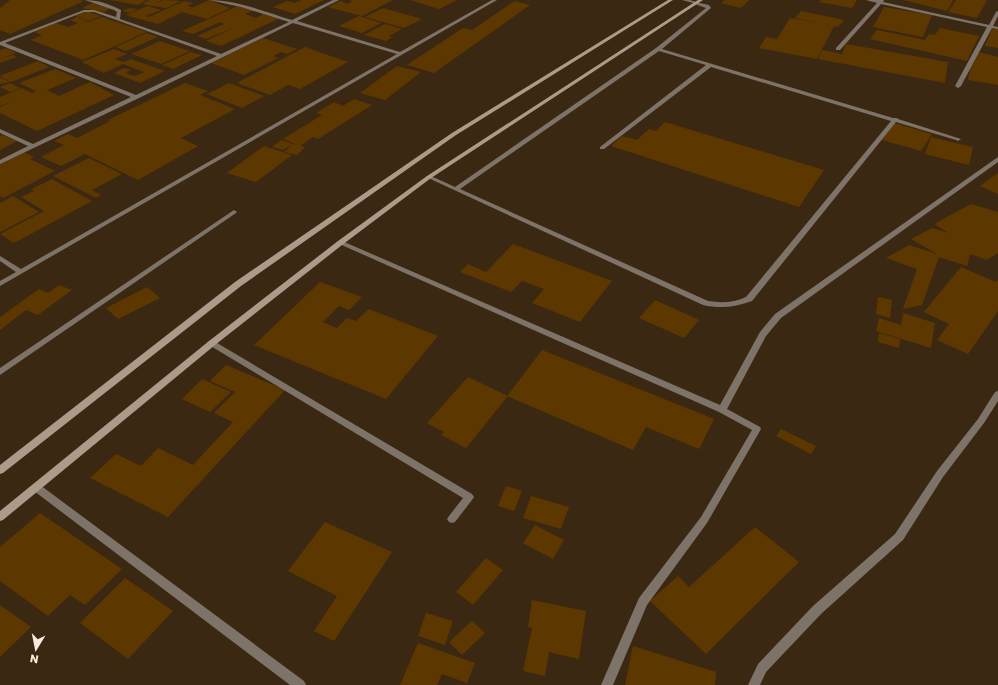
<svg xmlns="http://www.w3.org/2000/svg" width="998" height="685" font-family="Poppins,sans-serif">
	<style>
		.building { fill: #5d3700 }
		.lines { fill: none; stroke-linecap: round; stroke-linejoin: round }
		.lane { fill: #7e7369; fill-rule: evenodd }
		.street { fill: #7e7369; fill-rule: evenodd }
		.secondary { fill: #ac9b8b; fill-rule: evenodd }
	</style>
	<rect width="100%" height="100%" fill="#3b2812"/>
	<path class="building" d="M10,0H79L84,1L10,34L0,30V8Z
		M109,0H146L138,5Z
		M149,0H162L154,4L164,0L181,1L166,8L142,4Z
		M209,0L230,8L207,19L182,12L158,24L135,18L142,15L135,18L126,15L148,6L161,10L146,16L149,17L184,1L193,3L187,6L192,7L187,10Z
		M302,0H324L295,14L273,7L287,1L294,3Z
		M349,0H393L362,16L328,7L340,1L348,4L352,1Z
		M410,0H457L439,9Z
		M725,0H749L741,8L721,3Z
		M821,0H857L852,8L819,2Z
		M903,0H953L947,11Z
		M956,0H987L977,18L948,12Z
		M515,1L530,5L434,73L407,65L463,28L472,30Z
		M92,3L111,8L104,12L82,8Z
		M238,6L252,11L245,14L256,18L263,14L278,19L221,46L206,41L235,27L206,39L197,36L224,24L220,22L193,34L182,31Z
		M884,7L932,15L923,37L873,27Z
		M130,8L137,9L130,13L122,11Z
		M383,8L422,19L404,28L365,17Z
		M87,11L101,16L89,21L75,16Z
		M801,11L844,20L838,27L834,26L817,59L759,48L766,37L777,39L790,18L819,23L795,18Z
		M359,16L381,23L362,33L339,26Z
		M77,17L89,22L102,17L147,32L83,60L31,40L42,35L34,32L56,23L68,27L78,23L70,20Z
		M385,24L402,29L389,36L392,37L386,41L364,35Z
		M940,28L979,36L967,61L870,39L877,30L925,40L929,34L935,35Z
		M992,28L998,29V48L985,46Z
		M147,33L158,37L126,51L115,47Z
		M263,38L297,49L287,54L281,52L273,56L278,58L244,75L211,63Z
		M160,41L190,51L161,64L131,54Z
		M846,44L948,62L945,83L818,59L822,50L842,54Z
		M305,47L348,62L300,89L288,85L270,95L237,83Z
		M6,48L16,53L0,59V50Z
		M114,49L127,54L115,59L123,62L131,59L165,71L140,83L114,73L124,68L131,70L125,73L135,76L144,72L123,64L104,73L82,62Z
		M191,52L202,55L173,69L162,65Z
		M979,52L998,57V85L968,80L970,70Z
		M13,55L17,57L0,63V59Z
		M38,61L49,67L11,82L0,76Z
		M397,66L421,72L385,100L360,93Z
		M55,69L76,78L47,90L59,96L90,82L114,95L37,131L0,113V107L12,102L0,106V97L21,88L32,93L36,91L19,83Z
		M0,77L10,82L0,84Z
		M10,83L20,88L10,92L0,87Z
		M185,83L208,91L200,95L235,109L181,138L198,146L138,180L85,154L61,166L41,157L64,145L54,141L68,134L77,138L110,121L108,120Z
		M229,83L264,96L242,108L207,94Z
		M354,99L372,105L318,139L313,137L300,146L283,139L322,115L316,113L334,102L343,106Z
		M665,122L824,170L799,207L611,146L622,136L637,140L649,129L656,131Z
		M894,123L932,134L921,151L882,140Z
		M2,135L17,141L0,150V136Z
		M931,137L973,147L969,165L925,154Z
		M281,140L293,144L283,150L272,147Z
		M293,144L305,147L297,155L284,152Z
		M264,146L292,155L256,182L227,173Z
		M24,152L34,157L30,159L55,171L3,198L0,196V163Z
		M89,158L122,174L92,190L101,195L96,198L53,176Z
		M998,173V194L980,186Z
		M52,179L92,201L14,243L0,234L44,211L21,197L34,191L31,189Z
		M13,196L39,212L0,232V203Z
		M971,204L998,212V253L987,260L970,254L967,266L939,257L922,305L903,309L917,269L886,258L909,245L937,254L911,239L932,228L949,233L934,224Z
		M513,244L612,281L580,322L532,303L544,289L522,281L511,292L460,272L468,264L486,272Z
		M961,267L996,282L998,279V311L968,354L937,340L949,324L924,312Z
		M320,282L362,297L349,310L339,306L323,322L337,328L347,318L356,321L369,309L438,336L386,399L254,345Z
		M59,285L72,290L38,315L26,310L0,330V317L39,289L48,293Z
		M147,287L160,298L118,319L106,308Z
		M878,297L892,300L890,318L876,314Z
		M655,300L699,320L684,338L639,318Z
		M903,313L935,323L931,348L876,331L879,318L901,325Z
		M879,333L900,339L899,348L878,342Z
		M542,350L714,419L699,449L646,427L633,450L507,396Z
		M226,365L285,390L168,517L90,478L116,454L141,466L158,448L193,465L233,422L214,413L235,392L210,381Z
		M468,377L508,396L466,448L441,435L444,432L427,423Z
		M202,379L231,392L210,412L182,399Z
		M781,429L816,446L811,454L776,436Z
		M506,486L522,491L514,511L498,506Z
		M531,496L569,507L561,529L523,518Z
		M40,513L122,569L85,605L70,595L48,616L0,581V547Z
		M325,522L392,552L334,641L314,631L337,596L288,571Z
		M535,525L564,540L553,559L523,543Z
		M755,527L799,562L706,654L650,601L678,576L689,587Z
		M486,558L503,570L473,605L456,592Z
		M125,578L173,611L128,659L80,623Z
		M532,600L586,611L579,659L549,652L545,676L523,671L532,628L528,627Z
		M0,605L31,627L0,657Z
		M426,613L453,621L445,645L418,636Z
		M472,621L485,633L462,655L449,642Z
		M418,643L475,663L467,683L442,674L437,685H400Z
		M633,646L716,672L715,685H625Z"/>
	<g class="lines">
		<path class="lane" d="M695,2L709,5L711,8L662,49L893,118H897L898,119L961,139L958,141L956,140L896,122L752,301C736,307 720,309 703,305L426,177L427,176H431L455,187L656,48L706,8L695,4ZM659,51L706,65L600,147V149H604L711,67L891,121L746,297C733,303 721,303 708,301L460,189Z
			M998,391V401L984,423L943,477L903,540L821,614L766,672L760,685H748L758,664L813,606L895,534L937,471L978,419L995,392Z"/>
		<path class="street" d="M85,0C98,0 109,4 121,10L120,19L221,54L289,22L241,7L209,0C237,0 265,12 292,20L333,0H339L297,21L400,52L492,0H497L0,286V281L16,272L0,261V256L21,269L397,54L293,23L139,98L0,164V160L28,146L0,133V129L33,144L131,97L0,45V42L84,10H94L116,17L117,12L114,10ZM84,12H94L217,56L136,95L5,43Z
			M682,0H690L699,3L697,4Z
			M866,0H884L883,2L989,25L996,12L998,11V16L993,26L998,27V29L992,28L961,86L958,88L955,86L987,27L881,4L840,50H836V48L877,3Z
			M998,157V162L781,318L766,336L727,409L760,427L761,429L707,523L647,605L613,685H601L639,598L701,517L752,430L719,412L337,243L340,241H342L720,405L760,332L775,314Z
			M234,210L237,212L236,213L0,375V368Z
			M212,340L472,494L474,497L472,500L455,522L452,523L449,522L447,519L449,516L463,498L209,345L208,343L209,341Z
			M37,484L40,485L304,681L306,685H290L34,491L32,488L34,485Z"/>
		<path class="secondary" d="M668,0H673L456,135L241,286L3,473L0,474V465L235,282L353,201L452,133Z
			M698,0H703L431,178L342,245L215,345L3,520L0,521V511L209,341L338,241L427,176Z"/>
	</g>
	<g transform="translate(36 649) rotate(190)" stroke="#3b2812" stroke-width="3" paint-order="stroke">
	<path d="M0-3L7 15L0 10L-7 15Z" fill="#f9ecdf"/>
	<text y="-6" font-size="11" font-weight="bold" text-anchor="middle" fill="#f9ecdf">N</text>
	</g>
</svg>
